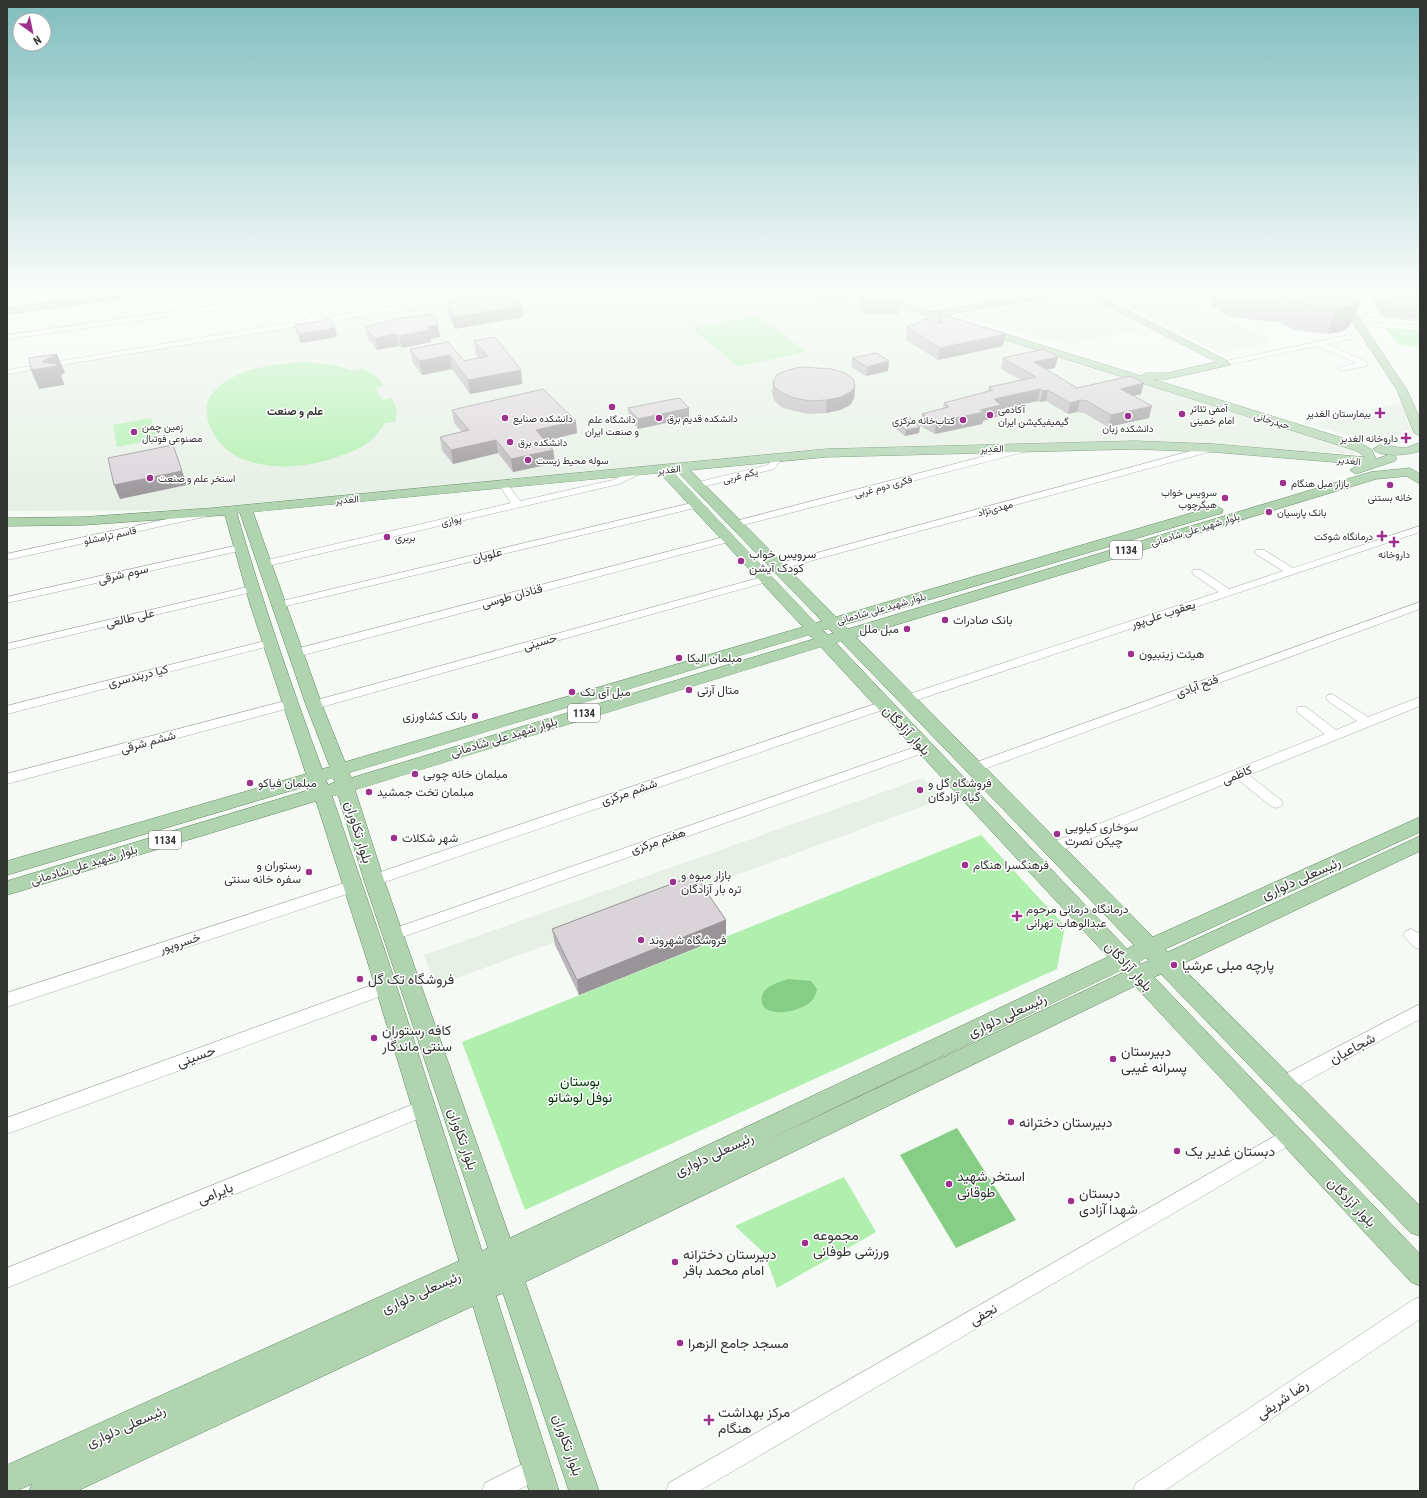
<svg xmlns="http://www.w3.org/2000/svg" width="1427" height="1498" font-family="'Roboto Condensed',Vazirmatn,sans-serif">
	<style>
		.built { fill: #e6f0e5 }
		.green { fill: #b1efaf }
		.forest { fill: #81c780 }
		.water { fill: #86cd85 }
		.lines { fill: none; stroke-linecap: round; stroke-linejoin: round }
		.minor-casing { stroke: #a8ada8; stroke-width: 1 }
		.major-casing { stroke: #628861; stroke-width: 1 }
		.minor { fill: #fff; fill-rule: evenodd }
		.major { fill: #b0d3b0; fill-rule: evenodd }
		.wall { fill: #bbb6bb }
		.shaded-wall { fill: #999498 }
		.building { fill: #dad4d9; stroke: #999498 }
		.poi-dot { fill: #9e308e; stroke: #fff; stroke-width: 1.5 }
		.labels { text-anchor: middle; stroke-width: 3; stroke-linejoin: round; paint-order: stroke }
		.far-poi-label { font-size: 10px; fill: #323432; stroke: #fff; text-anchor: start }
		.far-street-label { font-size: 10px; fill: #323432; stroke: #fff }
		.far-neighbourhood-label { font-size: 11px; font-weight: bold; fill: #323432; stroke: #fff }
		.shield { fill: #fff; stroke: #707170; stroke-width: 1 }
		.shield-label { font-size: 11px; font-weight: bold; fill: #323432 }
		.poi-label { font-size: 12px; fill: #323432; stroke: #fff; text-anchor: start }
		.street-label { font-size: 12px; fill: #323432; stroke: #fff }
		.near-street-label { font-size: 14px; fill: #323432; stroke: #fff }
		.near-poi-label { font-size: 14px; fill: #323432; stroke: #fff; text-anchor: start }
		.near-park-label { font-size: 14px; fill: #033708; stroke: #fff }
	</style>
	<rect width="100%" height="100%" fill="#f5faf5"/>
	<path class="built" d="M495,294H856L1355,451L1356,454L1133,441L825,448L479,483L177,510L7,511V374Z
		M1104,294H1201L1182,298L1271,340L1223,354Z
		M1079,295L1143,329L1068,344L956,316Z
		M1401,402L1414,439L1410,441L1381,446L1310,424Z
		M923,778L943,799L435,986L424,955Z"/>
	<path class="green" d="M757,316L807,352L738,366L691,328Z
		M1384,328L1420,330V347L1399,345Z
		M304,362L334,365L355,371L363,368L376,376L384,386L375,388L382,400L392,398L397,410L395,422L385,423C371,446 355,451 331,459C290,472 226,472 209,424C206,415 205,403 211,395C232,368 273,364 304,362Z
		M151,418L157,439L117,447L113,425Z
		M981,835L1065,926L1057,969L525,1210L462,1042Z
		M844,1177L876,1232L777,1288L764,1253L735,1226Z"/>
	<path class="forest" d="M787,294H853L840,300Z"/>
	<path class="water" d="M789,979L811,981L817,989C816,992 815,996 814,998C807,1009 783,1015 771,1011C767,1010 763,1007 762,1003C758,988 778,982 789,979Z
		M957,1128L1016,1220L956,1248L900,1155Z"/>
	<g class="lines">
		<defs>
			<path id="minor" d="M294,294H316L315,295L302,298L314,319L472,294H485L482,296L7,374V370L307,320L296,299L7,339V335Z
				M917,294H932L929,296L888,302L884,300L888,298Z
				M1362,317L1420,321V325L1365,321L1361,319Z
				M1349,335L1353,337L1352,339L1327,344L1367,362V366L1340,371V367L1356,363L1318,346L1226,365L1222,363L1226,361Z
				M1028,445L1033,448L1031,450L736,527L731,524L732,522Z
				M1213,445L1218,448L1216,450L781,569H773L772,567L773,565Z
				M777,455L782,458L774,469L698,488L693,485L695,483L768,465L774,456Z
				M637,469L640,470V474L619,484L263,567L258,564L263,561L511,503L501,488L503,486H509L520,501L613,480Z
				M696,502L701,505L699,507L278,608L272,605L278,602Z
				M204,511L209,514L208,516L7,560V554Z
				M1420,526V532L911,702H903L901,699L903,696L1219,592L1193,574L1192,572L1193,570H1201L1229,589L1283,571L1256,554L1255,552L1256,550H1264L1293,568Z
				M728,536L733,539L732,541L300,656L296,657L290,653L292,650Z
				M239,545L244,548L243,550L7,603V597Z
				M766,576L770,577L771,579L770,581L318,708H310L308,705L310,702Z
				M252,586L256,587L257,589L256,591L7,650V644Z
				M1420,602V609L979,771H969L967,768L969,765Z
				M269,640L273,641L275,643L273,645L7,714V706Z
				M1332,694L1368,717L1420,697V706L1249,775L1281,800L1283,803L1281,806L1276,808L1271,806L1237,779L1058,852L1053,853L1048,852L1046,848L1048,844L1325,734L1298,713L1296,710L1298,707H1306L1336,730L1357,721L1328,701L1326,698L1328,695Z
				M289,700L295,704L293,707L7,784V774Z
				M884,701L890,705L888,708L379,884L374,886L369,884L367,880L369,876Z
				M924,744L929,745L930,748L929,751L397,939L392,941L387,939L384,935L387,931Z
				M354,880L359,882L361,886L359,890L7,1007V993Z
				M1411,929L1420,934V949L1414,947L1403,935L1406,931Z
				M386,980L392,982L394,987L392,992L7,1134V1118Z
				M1420,1004V1019L1290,1090L1284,1092L1278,1090L1275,1084L1278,1078Z
				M424,1100L430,1102L433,1108L430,1114L7,1288V1268Z
				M1289,1128L1295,1130L1298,1136L1295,1142L699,1491H666L669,1483Z
				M1420,1297V1319L1164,1491H1133L1136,1483L1413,1300Z
				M537,1457L545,1460L548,1468L545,1476L516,1491H482L485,1483Z"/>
			<path id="major" d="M114,294H136L131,297L7,314V308Z
				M862,294H875L933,312L1036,294H1055L1050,297L945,315L963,321L965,323L960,326L864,296Z
				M1085,294H1096L1231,363L1230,365L1167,379H1152L1362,444L1372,450L1376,459L1391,454L1397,458L1395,461L1356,474L1350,470L1358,465L1357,464L1213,452L1135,449L826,457L690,470L836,617L1212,507L1217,506L1223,510L1222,513L843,625L848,629L1371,472L1410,468L1420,474V484L1407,476L1376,479L856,637L1153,937L1420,817V832L1165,949L1168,952L1420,836V851L1180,965L1420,1206V1236L1411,1233L1161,974L1154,977L1420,1254V1286L1411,1282L1135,986L525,1282L599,1491H569L503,1293L496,1296L559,1491H529L473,1306L77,1491H29L32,1484L16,1491H7V1465L459,1261L367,960L316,801L7,895V881L312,789L310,785L7,875V861L306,774L250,604L225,515L83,525L7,526V518L83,517L213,508L826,449L1135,441L1213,444L1364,457L1362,454L1354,450L980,332L978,330L980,328H986L1141,376L1146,373H1167L1216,362ZM672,471H677L822,621L816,623ZM660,473L803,627L345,762L322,705L253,512ZM240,513L306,705L330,767L322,769C291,685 262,600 237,514ZM829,629L833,633L828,635L823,630ZM809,635L814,639L351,778L349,773ZM841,641L1134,945L1127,949L836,643ZM821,647L1108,957L510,1238L384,880L355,790ZM333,778L335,782L328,785L326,780ZM338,795L364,880L488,1248L482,1251L388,960L332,796ZM1146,958L1149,961L1141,964L1139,962ZM1120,971L1122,973L765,1141Z
				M1335,294H1343L1407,390L1420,419V436L1414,433L1397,390Z
				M1420,443V451C1410,455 1380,458 1373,449L1379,445L1405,448Z"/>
		</defs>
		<use href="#minor" class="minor-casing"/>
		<use href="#major" class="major-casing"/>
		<use href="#minor" class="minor"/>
		<use href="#major" class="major"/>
	</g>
	<path class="wall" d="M464,294H510L523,317L455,329L448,313L446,301L465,298Z
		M1214,294H1353L1360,301L1349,327L1341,332L1327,334L1295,330L1278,322L1245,319L1229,316L1220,312L1211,304Z
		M1376,294H1420V320L1382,317L1373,303Z
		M860,301L900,303L899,315L859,313Z
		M938,313L1003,346L938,360L906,340L907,327L937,322Z
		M295,325L335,328L337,337L301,343L297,334Z
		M438,325L440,337L430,339L431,342L402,348L399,346L377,350L368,339L365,327Z
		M474,341L521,370L522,384L470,394L452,369L422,375L413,363L410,349L448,342L464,361L479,358L476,355Z
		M852,358L889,361L888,371L866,376L851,367Z
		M1003,358L1055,368L1046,370L1077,388L1141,394L1134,396L1149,418L1108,427L1084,413L1077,412L1068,414L1046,401L1040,402L1038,401L1001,409L999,416L983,421L982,424L935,434L920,426L922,414L943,408L944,403L988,391L989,387L1021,380L1001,369Z
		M773,381L855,386L854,399L850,405L840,410L826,413L809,414L794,411L781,407L774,400L772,393Z
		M628,408H689V418L638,429L629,418Z
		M452,410L577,433L546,441L553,450L555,463L513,472L498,453L453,464L442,450L440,437L462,432L454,423Z
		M895,421L920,427L919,433L905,436L895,428Z
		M726,920V936L579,995L555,945L552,929Z"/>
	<path class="shaded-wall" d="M1360,301L1349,327L1341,332L1327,334L1337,308Z
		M522,306L523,317L455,329L453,317Z
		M438,325L440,337L430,339L428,326Z
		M335,328L337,337L301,343L299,334Z
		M429,330L431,342L402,348L399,336Z
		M396,334L399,346L377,350L375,338Z
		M1006,334L1003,346L938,360L940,348Z
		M57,354L65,373L61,375L64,384V385L39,389L31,370L42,362Z
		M450,355L452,369L422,375L419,361Z
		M1058,357L1055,368L1032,373L1034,362Z
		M889,361L888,371L866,376L867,367Z
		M521,370L522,384L470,394L468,380Z
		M1144,383L1141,394L1118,400L1121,389Z
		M855,386L854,399L850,405L840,410L826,413L827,400Z
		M1040,389L1038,401L1001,409L999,416L983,421L982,424L935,434L936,422L980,410L994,399Z
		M1048,390L1046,401L1040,402L1043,391Z
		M1080,400L1077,412L1068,414L1070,403Z
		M1152,406L1149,418L1108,427L1111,415Z
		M689,408V418L638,429V419Z
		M576,421L577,433L538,443L536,430Z
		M920,427L919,433L905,436L906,430Z
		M496,440L498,453L453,464L451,450Z
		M173,445L187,485L120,499L114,485Z
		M553,450L555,463L513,472L511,459Z
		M726,920V936L579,995L577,980Z"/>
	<path class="building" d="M465,294H510L522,306L453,317L446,301L469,297Z
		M862,294L896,295L901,297L900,303L860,301Z
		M1262,294H1353L1360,301L1351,306L1337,308L1305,304L1287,296Z
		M1379,294H1420V308L1387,305Z
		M938,313L1006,334L940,348L907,327L926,319L943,324Z
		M432,314L438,325L428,326L429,330L399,336L396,334L375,338L365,327L401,318Z
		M330,319L335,328L299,334L295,325Z
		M495,337L521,370L468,380L450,355L419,361L410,349L448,342L464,361L488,356L474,341Z
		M1044,349L1058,357L1034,362L1077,388L1131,376L1144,383L1121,389L1152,406L1111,415L1087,401L1080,400L1070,403L1048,390L1043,391L1040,389L994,399L1001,405L980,410L984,412L936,422L922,414L949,407L944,403L993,390L989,387L1036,377L1003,358Z
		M876,353L889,361L867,367L852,358Z
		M57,354L42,362L57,364V366L31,370L29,358Z
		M801,367L832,369L845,373L853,379L855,386L851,392L841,397L827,400L810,401L794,398L782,393L774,387L773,381L778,374L788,370Z
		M543,389L576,421L536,430L553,450L511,459L496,440L451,450L440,437L469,430L452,410Z
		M679,398L689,408L638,419L628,408Z
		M910,418L920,427L906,430L895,421Z
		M173,445L182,471L114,485L108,458Z
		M695,875L726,920L577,980L552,929Z"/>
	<linearGradient id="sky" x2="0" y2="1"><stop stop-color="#81bec0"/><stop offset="0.58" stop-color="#fafdfa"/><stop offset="1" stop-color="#fafdfa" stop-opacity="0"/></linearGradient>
	<rect width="1427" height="503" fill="url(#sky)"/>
	<g class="poi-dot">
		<circle cx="612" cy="407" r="4"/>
		<path d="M1378 407h4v4h4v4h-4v4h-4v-4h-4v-4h4z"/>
		<circle cx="1182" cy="414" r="4"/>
		<circle cx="990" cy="415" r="4"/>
		<circle cx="1128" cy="416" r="4"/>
		<circle cx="505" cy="418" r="4"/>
		<circle cx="659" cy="418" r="4"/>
		<circle cx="963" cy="420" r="4"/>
		<circle cx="134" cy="432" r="4"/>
		<path d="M1404 432h4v4h4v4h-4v4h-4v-4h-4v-4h4z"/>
		<circle cx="510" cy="442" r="4"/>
		<circle cx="528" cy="460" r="4"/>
		<circle cx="150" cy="478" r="4"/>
		<circle cx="1283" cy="483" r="4"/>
		<circle cx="1390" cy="485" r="4"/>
		<circle cx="1225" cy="498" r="4"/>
		<circle cx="1269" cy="512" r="4"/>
		<path d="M1380 530h4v4h4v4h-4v4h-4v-4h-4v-4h4z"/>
		<circle cx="387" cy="537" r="4"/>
		<path d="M1392 536h4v4h4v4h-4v4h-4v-4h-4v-4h4z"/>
		<circle cx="741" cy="561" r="4"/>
		<circle cx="945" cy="620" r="4"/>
		<circle cx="907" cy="629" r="4"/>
		<circle cx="1131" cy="654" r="4"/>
		<circle cx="679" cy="658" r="4"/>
		<circle cx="689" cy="690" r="4"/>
		<circle cx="572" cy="692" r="4"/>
		<circle cx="475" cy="716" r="4"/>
		<circle cx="415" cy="774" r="4"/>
		<circle cx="250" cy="783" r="4"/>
		<circle cx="920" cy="790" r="4"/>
		<circle cx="369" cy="792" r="4"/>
		<circle cx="1057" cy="834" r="4"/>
		<circle cx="394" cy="838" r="4"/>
		<circle cx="965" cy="865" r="4"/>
		<circle cx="309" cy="872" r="4"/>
		<circle cx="673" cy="882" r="4"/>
		<path d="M1015 910h4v4h4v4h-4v4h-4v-4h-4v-4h4z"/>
		<circle cx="641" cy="940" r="4"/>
		<circle cx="1174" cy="965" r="4"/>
		<circle cx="360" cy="979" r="4"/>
		<circle cx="374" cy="1038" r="4"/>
		<circle cx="1113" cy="1059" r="4"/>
		<circle cx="1011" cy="1122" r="4"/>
		<circle cx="1177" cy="1151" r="4"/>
		<circle cx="949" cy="1184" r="4"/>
		<circle cx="1071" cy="1201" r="4"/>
		<circle cx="805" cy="1243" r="4"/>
		<circle cx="675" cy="1262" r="4"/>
		<circle cx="680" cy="1343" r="4"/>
		<path d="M707 1414h4v4h4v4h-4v4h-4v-4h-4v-4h4z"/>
	</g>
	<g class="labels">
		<g class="far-poi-label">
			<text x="1190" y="412">آمفی تئاتر<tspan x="1190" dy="12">امام خمینی</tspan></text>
			<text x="998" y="413">آکادمی<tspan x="998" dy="12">گیمیفیکیشن ایران</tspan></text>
			<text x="1371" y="417" text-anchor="end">بیمارستان الغدیر</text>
			<text x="513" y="422">دانشکده صنایع</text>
			<text x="667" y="422">دانشکده قدیم برق</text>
			<text x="612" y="423" text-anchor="middle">دانشگاه علم<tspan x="612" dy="12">و صنعت ایران</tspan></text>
			<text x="955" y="424" text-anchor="end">کتاب‌خانه مرکزی</text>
			<text x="142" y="430">زمین چمن<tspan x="142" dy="12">مصنوعی فوتبال</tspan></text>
			<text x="1128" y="432" text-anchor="middle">دانشکده زبان</text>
			<text x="1398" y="442" text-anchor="end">داروخانه الغدیر</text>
			<text x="518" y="446">دانشکده برق</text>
			<text x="536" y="464">سوله محیط زیست</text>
			<text x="158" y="482">استخر علم و صنعت</text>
			<text x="1291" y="487">بازار مبل هنگام</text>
			<text x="1217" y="496" text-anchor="end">سرویس خواب<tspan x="1217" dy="12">هیگرچوب</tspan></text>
			<text x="1390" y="501" text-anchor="middle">خانه بستنی</text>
			<text x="1277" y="516">بانک پارسیان</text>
			<text x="1373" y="540" text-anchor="end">درمانگاه شوکت</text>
			<text x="395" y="541">بربری</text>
			<text x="1394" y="558" text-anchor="middle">داروخانه</text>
		</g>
		<g class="far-street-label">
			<text transform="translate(1272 420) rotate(17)" y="4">حیدرخانی</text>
			<text transform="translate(992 448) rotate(-1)" y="4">الغدیر</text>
			<text transform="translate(1349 460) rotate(6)" y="4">الغدیر</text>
			<text transform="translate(669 469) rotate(-6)" y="4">الغدیر</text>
			<text transform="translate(740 475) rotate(-14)" y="4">یکم غربی</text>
			<text transform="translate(883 486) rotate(-15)" y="4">فکری دوم غربی</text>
			<text transform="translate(347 499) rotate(-5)" y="4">الغدیر</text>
			<text transform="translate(995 508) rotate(-15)" y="4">مهدی‌نژاد</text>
			<text transform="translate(451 520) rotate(-13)" y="4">پوازی</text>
			<text transform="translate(1195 529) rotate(-17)" y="4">بلوار شهید علی شادمانی</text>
			<text transform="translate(110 535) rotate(-12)" y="4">قاسم ترامشلو</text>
			<text transform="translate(881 608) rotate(-16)" y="4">بلوار شهید علی شادمانی</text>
		</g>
		<g class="far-neighbourhood-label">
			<text x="295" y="415">علم و صنعت</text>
		</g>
		<g class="shield">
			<rect x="1110" y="541" width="32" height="18" rx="3"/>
			<rect x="568" y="704" width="32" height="18" rx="3"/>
			<rect x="149" y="831" width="32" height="18" rx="3"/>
		</g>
		<g class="shield-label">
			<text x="1126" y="554">1134</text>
			<text x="584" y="717">1134</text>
			<text x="165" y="844">1134</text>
		</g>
		<g class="poi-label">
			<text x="749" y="558">سرویس خواب<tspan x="749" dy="14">کودک آیشن</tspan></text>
			<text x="953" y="624">بانک صادرات</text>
			<text x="899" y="633" text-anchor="end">مبل ملل</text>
			<text x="1139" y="658">هیئت زینبیون</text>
			<text x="687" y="662">مبلمان الیکا</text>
			<text x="697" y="694">متال آرتی</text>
			<text x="580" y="696">مبل آی تک</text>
			<text x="467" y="720" text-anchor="end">بانک کشاورزی</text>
			<text x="423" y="778">مبلمان خانه چوبی</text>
			<text x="258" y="787">مبلمان فیاکو</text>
			<text x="928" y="787">فروشگاه گل و<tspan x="928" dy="14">گیاه آزادگان</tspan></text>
			<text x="377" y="796">مبلمان تخت جمشید</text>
			<text x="1065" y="831">سوخاری کیلویی<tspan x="1065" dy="14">چیکن نصرت</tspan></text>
			<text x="402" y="842">شهر شکلات</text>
			<text x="301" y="869" text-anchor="end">رستوران و<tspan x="301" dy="14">سفره خانه سنتی</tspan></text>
			<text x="973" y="869">فرهنگسرا هنگام</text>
			<text x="681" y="879">بازار میوه و<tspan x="681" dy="14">تره بار آزادگان</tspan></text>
			<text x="1026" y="913">درمانگاه درمانی مرحوم<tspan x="1026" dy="14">عبدالوهاب تهرانی</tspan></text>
			<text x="649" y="944">فروشگاه شهروند</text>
		</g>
		<g class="street-label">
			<text transform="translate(487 555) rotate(-14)" y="4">علویان</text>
			<text transform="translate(123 574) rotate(-13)" y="4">سوم شرقی</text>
			<text transform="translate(512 596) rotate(-15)" y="4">قنادان طوسی</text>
			<text transform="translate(1163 614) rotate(-18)" y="4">یعقوب علی‌پور</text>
			<text transform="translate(130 618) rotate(-13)" y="4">علی طالعی</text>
			<text transform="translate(540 642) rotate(-16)" y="4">حسینی</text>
			<text transform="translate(138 676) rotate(-14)" y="4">کیا دربندسری</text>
			<text transform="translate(1197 686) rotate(-20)" y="4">فتح آبادی</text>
			<text transform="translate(504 737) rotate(-17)" y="4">بلوار شهید علی شادمانی</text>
			<text transform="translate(148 742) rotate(-15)" y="4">ششم شرقی</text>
			<text transform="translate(1237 775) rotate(-22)" y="4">کاظمی</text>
			<text transform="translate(629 792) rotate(-19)" y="4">ششم مرکزی</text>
			<text transform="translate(658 841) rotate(-19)" y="4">هفتم مرکزی</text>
			<text transform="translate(84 865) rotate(-17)" y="4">بلوار شهید علی شادمانی</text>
			<text transform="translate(180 943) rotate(-18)" y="4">خسروپور</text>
		</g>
		<g class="near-street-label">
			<text transform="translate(907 730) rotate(47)" y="5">بلوار آزادگان</text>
			<text transform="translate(359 832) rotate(73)" y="5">بلوار تکاوران</text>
			<text transform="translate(1301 878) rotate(-24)" y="5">رئیسعلی دلواری</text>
			<text transform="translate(1129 966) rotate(47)" y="5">بلوار آزادگان</text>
			<text transform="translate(1007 1015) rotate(-25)" y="5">رئیسعلی دلواری</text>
			<text transform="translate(1352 1048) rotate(-28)" y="5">شجاعیان</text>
			<text transform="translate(196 1056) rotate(-20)" y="5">حسینی</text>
			<text transform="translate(463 1139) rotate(71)" y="5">بلوار تکاوران</text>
			<text transform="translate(714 1154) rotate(-25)" y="5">رئیسعلی دلواری</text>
			<text transform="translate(215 1193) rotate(-22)" y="5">بایرامی</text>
			<text transform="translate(1352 1202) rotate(46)" y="5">بلوار آزادگان</text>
			<text transform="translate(421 1292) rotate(-24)" y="5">رئیسعلی دلواری</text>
			<text transform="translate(983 1314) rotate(-30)" y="5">نجفی</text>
			<text transform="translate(1282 1399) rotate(-34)" y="5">رضا شریفی</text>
			<text transform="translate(126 1426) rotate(-24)" y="5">رئیسعلی دلواری</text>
			<text transform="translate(568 1445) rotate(71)" y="5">بلوار تکاوران</text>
		</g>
		<g class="near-poi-label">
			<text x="1182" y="970">پارچه مبلی عرشیا</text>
			<text x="368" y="984">فروشگاه تک گل</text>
			<text x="382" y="1035">کافه رستوران<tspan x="382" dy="16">سنتی ماندگار</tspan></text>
			<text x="1121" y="1056">دبیرستان<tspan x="1121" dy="16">پسرانه غیبی</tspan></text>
			<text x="1019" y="1127">دبیرستان دخترانه</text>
			<text x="1185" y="1156">دبستان غدیر یک</text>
			<text x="957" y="1181">استخر شهید<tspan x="957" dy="16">طوقانی</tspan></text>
			<text x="1079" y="1198">دبستان<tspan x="1079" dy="16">شهدا آزادی</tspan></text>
			<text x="813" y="1240">مجموعه<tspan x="813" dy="16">ورزشی طوفانی</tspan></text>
			<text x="683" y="1259">دبیرستان دخترانه<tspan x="683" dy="16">امام محمد باقر</tspan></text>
			<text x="688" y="1348">مسجد جامع الزهرا</text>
			<text x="718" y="1417">مرکز بهداشت<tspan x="718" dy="16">هنگام</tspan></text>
		</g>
		<g class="near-park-label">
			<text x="580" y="1086">بوستان<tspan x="580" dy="16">نوفل لوشاتو</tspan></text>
		</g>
	</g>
	<rect width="1427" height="1498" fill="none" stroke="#323432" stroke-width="16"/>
	<g transform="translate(32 32) rotate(147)"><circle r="19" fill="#ffffff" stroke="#adaead"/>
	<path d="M0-3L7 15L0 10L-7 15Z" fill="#9e308e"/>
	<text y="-6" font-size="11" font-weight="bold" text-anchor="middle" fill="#323432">N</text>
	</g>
</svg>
